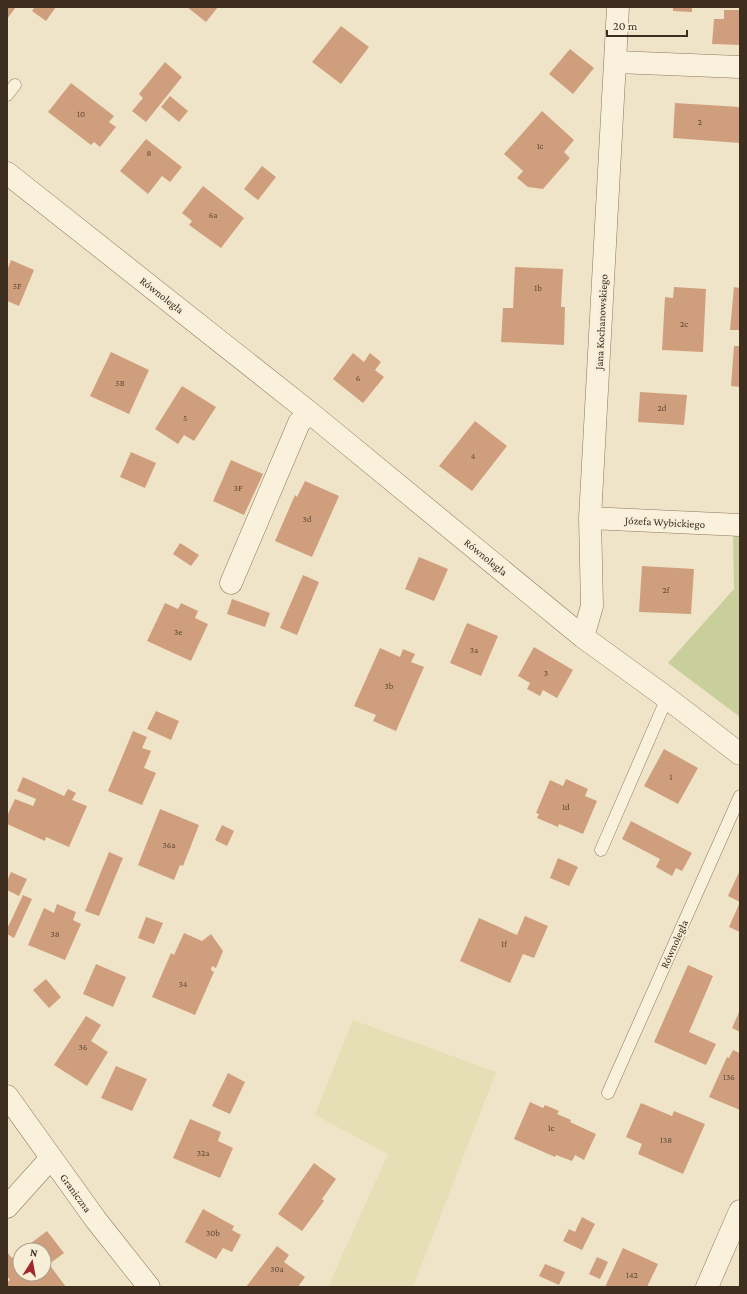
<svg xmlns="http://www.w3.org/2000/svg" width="747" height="1294" font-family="'Crimson Pro',serif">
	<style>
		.farmland { fill: #e6deb5 }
		.green { fill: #c9cf9b }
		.building { fill: #cf9f7d }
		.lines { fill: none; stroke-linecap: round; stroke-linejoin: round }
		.lane-casing { stroke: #8d765c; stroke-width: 13 }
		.street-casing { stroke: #8d765c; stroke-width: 23 }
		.lane { stroke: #faf1dc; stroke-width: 12 }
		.street { stroke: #faf1dc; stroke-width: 22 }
		.labels { text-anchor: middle; stroke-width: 4; stroke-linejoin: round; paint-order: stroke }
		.number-label { font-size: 9px; fill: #624a37 }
		.street-label { font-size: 11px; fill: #3d2e20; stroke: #f7eed8 }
	</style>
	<rect width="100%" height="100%" fill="#f0e4c8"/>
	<path class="farmland" d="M353,1020L496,1072L413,1287H328L388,1154L315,1115Z"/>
	<path class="green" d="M733,531L740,532V717L668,663L734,589Z"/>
	<path class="building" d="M7,7H16L7,19Z
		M35,7H56L46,21L32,11Z
		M187,7H218L206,22Z
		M673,7H692V12L673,11Z
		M724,10H740V45L712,44L714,19H724Z
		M341,26L369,47L341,84L312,62Z
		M570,49L594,68L573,94L549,74Z
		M165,62L182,77L146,122L132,111L143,98L139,94Z
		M71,83L114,116L109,122L116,127L100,147L94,142L91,145L48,112Z
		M170,96L188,111L179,122L161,107Z
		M675,103L740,107V143L673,138Z
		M542,111L574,140L564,152L570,158L543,189L528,187L517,178L523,171L504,154Z
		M146,139L182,167L170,182L162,176L148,194L120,171Z
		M262,166L276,177L258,200L244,189Z
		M203,186L244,218L221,248L189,225L192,221L182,213Z
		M11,260L34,270L19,306L7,301V271Z
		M515,267L563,269L561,307H565L564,345L501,342L503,308H513Z
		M674,287L706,289L703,352L662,350L665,297L673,298Z
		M734,287L740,288V330H730Z
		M734,346H740V387L731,386Z
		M111,352L149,370L129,414L90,396Z
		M353,353L364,362L370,353L381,362L375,370L384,377L363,403L333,379Z
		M182,386L216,407L194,441L184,435L178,444L155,429Z
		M640,392L687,395L684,425L638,422Z
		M475,421L507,446L472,491L439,466Z
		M131,452L156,463L145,488L120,477Z
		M231,460L263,474L244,515L213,501Z
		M305,481L339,496L312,557L275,541L295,495L297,497Z
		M180,543L199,555L191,566L173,554Z
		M419,557L448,569L434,601L405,589Z
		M642,566L694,569L691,614L639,612Z
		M303,575L319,582L297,635L280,628Z
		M232,599L270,613L265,627L227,614Z
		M165,603L178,609L181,603L198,611L195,618L208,624L191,661L147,641Z
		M467,623L498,636L481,676L450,663Z
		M534,647L573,670L557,698L543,690L540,696L527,689L530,683L518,676Z
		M380,648L400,657L403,649L415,654L411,662L424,667L396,731L373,721L376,715L354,706Z
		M156,711L179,721L171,740L147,729Z
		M133,731L147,737L142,748L151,751L144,768L156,773L142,805L108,791Z
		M664,749L698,768L678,804L644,786Z
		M23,777L64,796L68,789L76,793L72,800L87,806L69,847L46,837L45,841L7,824V816L15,799L33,806L36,799L17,791Z
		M566,779L588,789L585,796L597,801L583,834L559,824L558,827L537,818L539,814L536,813L550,780L563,786Z
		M160,809L199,825L183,866L180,865L174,880L138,865Z
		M631,821L692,853L682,871L676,868L672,876L656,867L660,859L622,839Z
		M222,825L234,831L227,846L215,840Z
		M109,852L123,858L99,916L85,911Z
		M558,858L578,867L569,886L550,878Z
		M740,870V902L728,896Z
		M11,872L27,879L19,896L7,890V881Z
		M23,895L32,899L14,938L7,934V929Z
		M740,902V932L729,927Z
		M57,904L76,912L73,920L81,924L65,960L28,945L44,908L54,913Z
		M525,916L548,926L534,958L523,954L510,983L460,961L479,918L517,935Z
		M146,917L163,923L154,944L138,938Z
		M184,933L202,941L211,934L223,951L216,968L212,966L211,970L214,972L195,1015L152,997L171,953L174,955Z
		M96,964L126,977L113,1007L83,994Z
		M688,965L713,976L689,1032L716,1044L706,1065L654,1042Z
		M46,979L61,997L49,1008L33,990Z
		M740,1010V1032L732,1028Z
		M86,1016L101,1025L91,1041L108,1052L87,1086L54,1065Z
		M733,1050L740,1053V1110L709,1097L727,1057L729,1058Z
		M116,1066L147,1079L132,1111L101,1098Z
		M228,1073L245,1082L230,1114L212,1106Z
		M530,1102L543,1108L545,1105L559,1111L557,1114L571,1120L570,1122L596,1134L584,1160L575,1155L572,1161L556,1155L555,1157L514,1139Z
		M641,1103L672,1116L674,1111L705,1124L683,1174L638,1154L642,1144L626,1137Z
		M190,1119L221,1132L218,1141L233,1148L220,1178L173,1158Z
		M314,1163L336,1179L322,1199L324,1201L302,1231L278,1214Z
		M203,1209L234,1226L232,1230L241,1235L232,1252L223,1248L216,1259L185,1242Z
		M582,1217L595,1224L582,1250L563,1241L569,1229L575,1232Z
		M47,1231L64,1253L49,1264L66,1287H7V1282L10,1280L7,1276V1252L12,1258L20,1252V1274H44V1250H22Z
		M277,1246L289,1255L284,1262L305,1277L298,1287H246Z
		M623,1248L658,1264L647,1287H605Z
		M597,1257L608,1262L600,1279L589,1274Z
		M545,1264L565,1272L559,1285L539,1276Z"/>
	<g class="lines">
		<defs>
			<path id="lane" d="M7,95L15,85
				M601,850L667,698
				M608,1093L740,796"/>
			<path id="street" d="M616,62L740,67
				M7,173L309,412L583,637L667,698L740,754
				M590,518L740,525
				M231,583L299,423L309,412
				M583,637L592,606L590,518L618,7
				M7,1096L96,1220L149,1287
				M7,1207L51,1158
				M707,1287L740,1211"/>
		</defs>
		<use href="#lane" class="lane-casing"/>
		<use href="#street" class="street-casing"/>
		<use href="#lane" class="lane"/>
		<use href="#street" class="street"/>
	</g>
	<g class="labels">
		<g class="number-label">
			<text x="81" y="117">10</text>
			<text x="700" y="125">2</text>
			<text x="540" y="149">1c</text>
			<text x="149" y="156">8</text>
			<text x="213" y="218">6a</text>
			<text x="17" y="289">5F</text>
			<text x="538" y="291">1b</text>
			<text x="684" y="327">2c</text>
			<text x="358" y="381">6</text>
			<text x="120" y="386">5B</text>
			<text x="662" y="411">2d</text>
			<text x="185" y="421">5</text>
			<text x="473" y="459">4</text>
			<text x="238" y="491">3F</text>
			<text x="307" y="522">3d</text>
			<text x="666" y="593">2f</text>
			<text x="178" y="635">3e</text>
			<text x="474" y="653">3a</text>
			<text x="546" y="676">3</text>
			<text x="389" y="689">3b</text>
			<text x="671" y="780">1</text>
			<text x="566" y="810">1d</text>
			<text x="169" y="848">36a</text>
			<text x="55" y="937">38</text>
			<text x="504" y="947">1f</text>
			<text x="183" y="987">34</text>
			<text x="83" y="1050">36</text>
			<text x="729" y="1080">136</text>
			<text x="551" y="1131">1c</text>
			<text x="666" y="1143">138</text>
			<text x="203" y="1156">32a</text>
			<text x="213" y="1236">30b</text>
			<text x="277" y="1272">30a</text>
			<text x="632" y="1278">142</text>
		</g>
		<g class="street-label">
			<text transform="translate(162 295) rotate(38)" y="4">Równoległa</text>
			<text transform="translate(601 322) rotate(-87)" y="4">Jana Kochanowskiego</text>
			<text transform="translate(665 522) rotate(3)" y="4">Józefa Wybickiego</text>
			<text transform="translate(486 557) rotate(39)" y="4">Równoległa</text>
			<text transform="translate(674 944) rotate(-66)" y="4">Równoległa</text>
			<text transform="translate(76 1193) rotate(54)" y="4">Graniczna</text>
		</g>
	</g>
	<rect width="747" height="1294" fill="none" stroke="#3d2e20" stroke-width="16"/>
	<g transform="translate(32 1262) rotate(11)"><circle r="19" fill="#f7eed8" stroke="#ada18e"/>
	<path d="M0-3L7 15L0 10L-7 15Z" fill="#9e2a2b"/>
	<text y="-6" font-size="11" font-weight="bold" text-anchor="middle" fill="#3d2e20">N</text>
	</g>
	<path d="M607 30v6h80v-6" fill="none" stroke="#3d2e20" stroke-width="2"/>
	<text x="613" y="30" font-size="12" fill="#3d2e20" stroke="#f7eed8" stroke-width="3" paint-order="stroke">20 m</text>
</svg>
